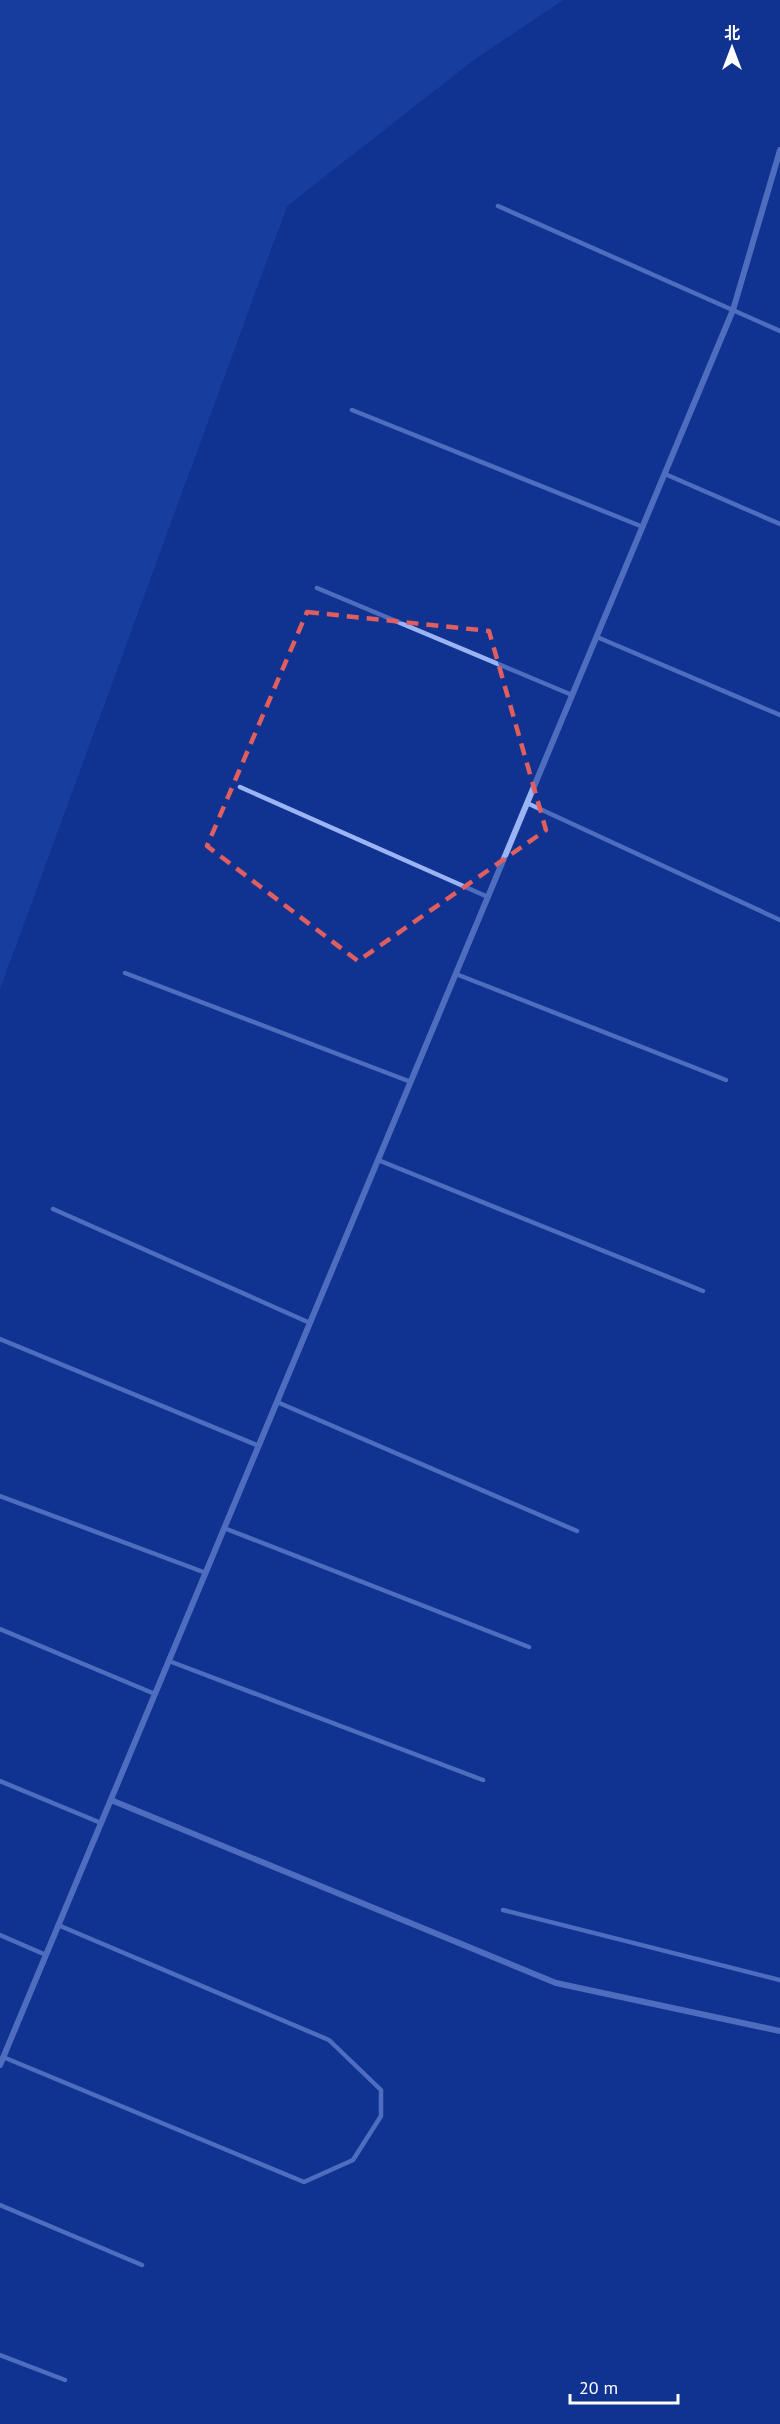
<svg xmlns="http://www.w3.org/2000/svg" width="780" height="2424" font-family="'PT Sans','Noto Sans SC',sans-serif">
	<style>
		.green { fill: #214bb0 }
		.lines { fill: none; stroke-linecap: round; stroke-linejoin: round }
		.lane { stroke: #9bb4f3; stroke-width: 4.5 }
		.street { stroke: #9bb4f3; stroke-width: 6 }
		.marked { fill: none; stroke: #e05e5e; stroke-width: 4.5; stroke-dasharray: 12 8; stroke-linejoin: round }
	</style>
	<rect width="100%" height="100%" fill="#103391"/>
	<path class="green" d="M0,0H563L475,59L287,206L0,989Z"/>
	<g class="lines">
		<path class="lane" d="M498,206L780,331
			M352,410L643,527
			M665,474L780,524
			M317,588L572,695
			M597,637L780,715
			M240,787L488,897
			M527,803L780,920
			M125,973L411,1082
			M456,974L726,1080
			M378,1160L703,1291
			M53,1209L310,1323
			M0,1339L259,1446
			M277,1402L577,1531
			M0,1496L206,1573
			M224,1528L529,1647
			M0,1629L155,1694
			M169,1661L483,1780
			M0,1781L101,1823
			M503,1910L780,1980
			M0,1935L46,1955
			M3,2057L304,2182L353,2160L381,2116V2090L329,2040L58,1925
			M0,2205L142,2265
			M0,2355L65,2380"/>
		<path class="street" d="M111,1800L556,1983L780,2031
			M0,2065L733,310L780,150"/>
	</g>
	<path d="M0 0H780V2424H0ZM307,612L489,631L546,830L358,961L207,846Z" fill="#103391" fill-opacity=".55" fill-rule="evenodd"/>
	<path class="marked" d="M307,612L489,631L546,830L358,961L207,846Z"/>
	<g transform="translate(732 48)" stroke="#103391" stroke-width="4.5" paint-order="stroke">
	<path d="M0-4.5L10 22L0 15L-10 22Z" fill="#ffffff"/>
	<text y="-9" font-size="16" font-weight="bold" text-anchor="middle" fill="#ffffff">北</text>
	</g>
	<path d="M570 2394v9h108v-9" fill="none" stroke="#ffffff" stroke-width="3"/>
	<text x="579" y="2394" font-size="18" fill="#ffffff" stroke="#103391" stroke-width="4.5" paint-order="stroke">20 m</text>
</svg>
